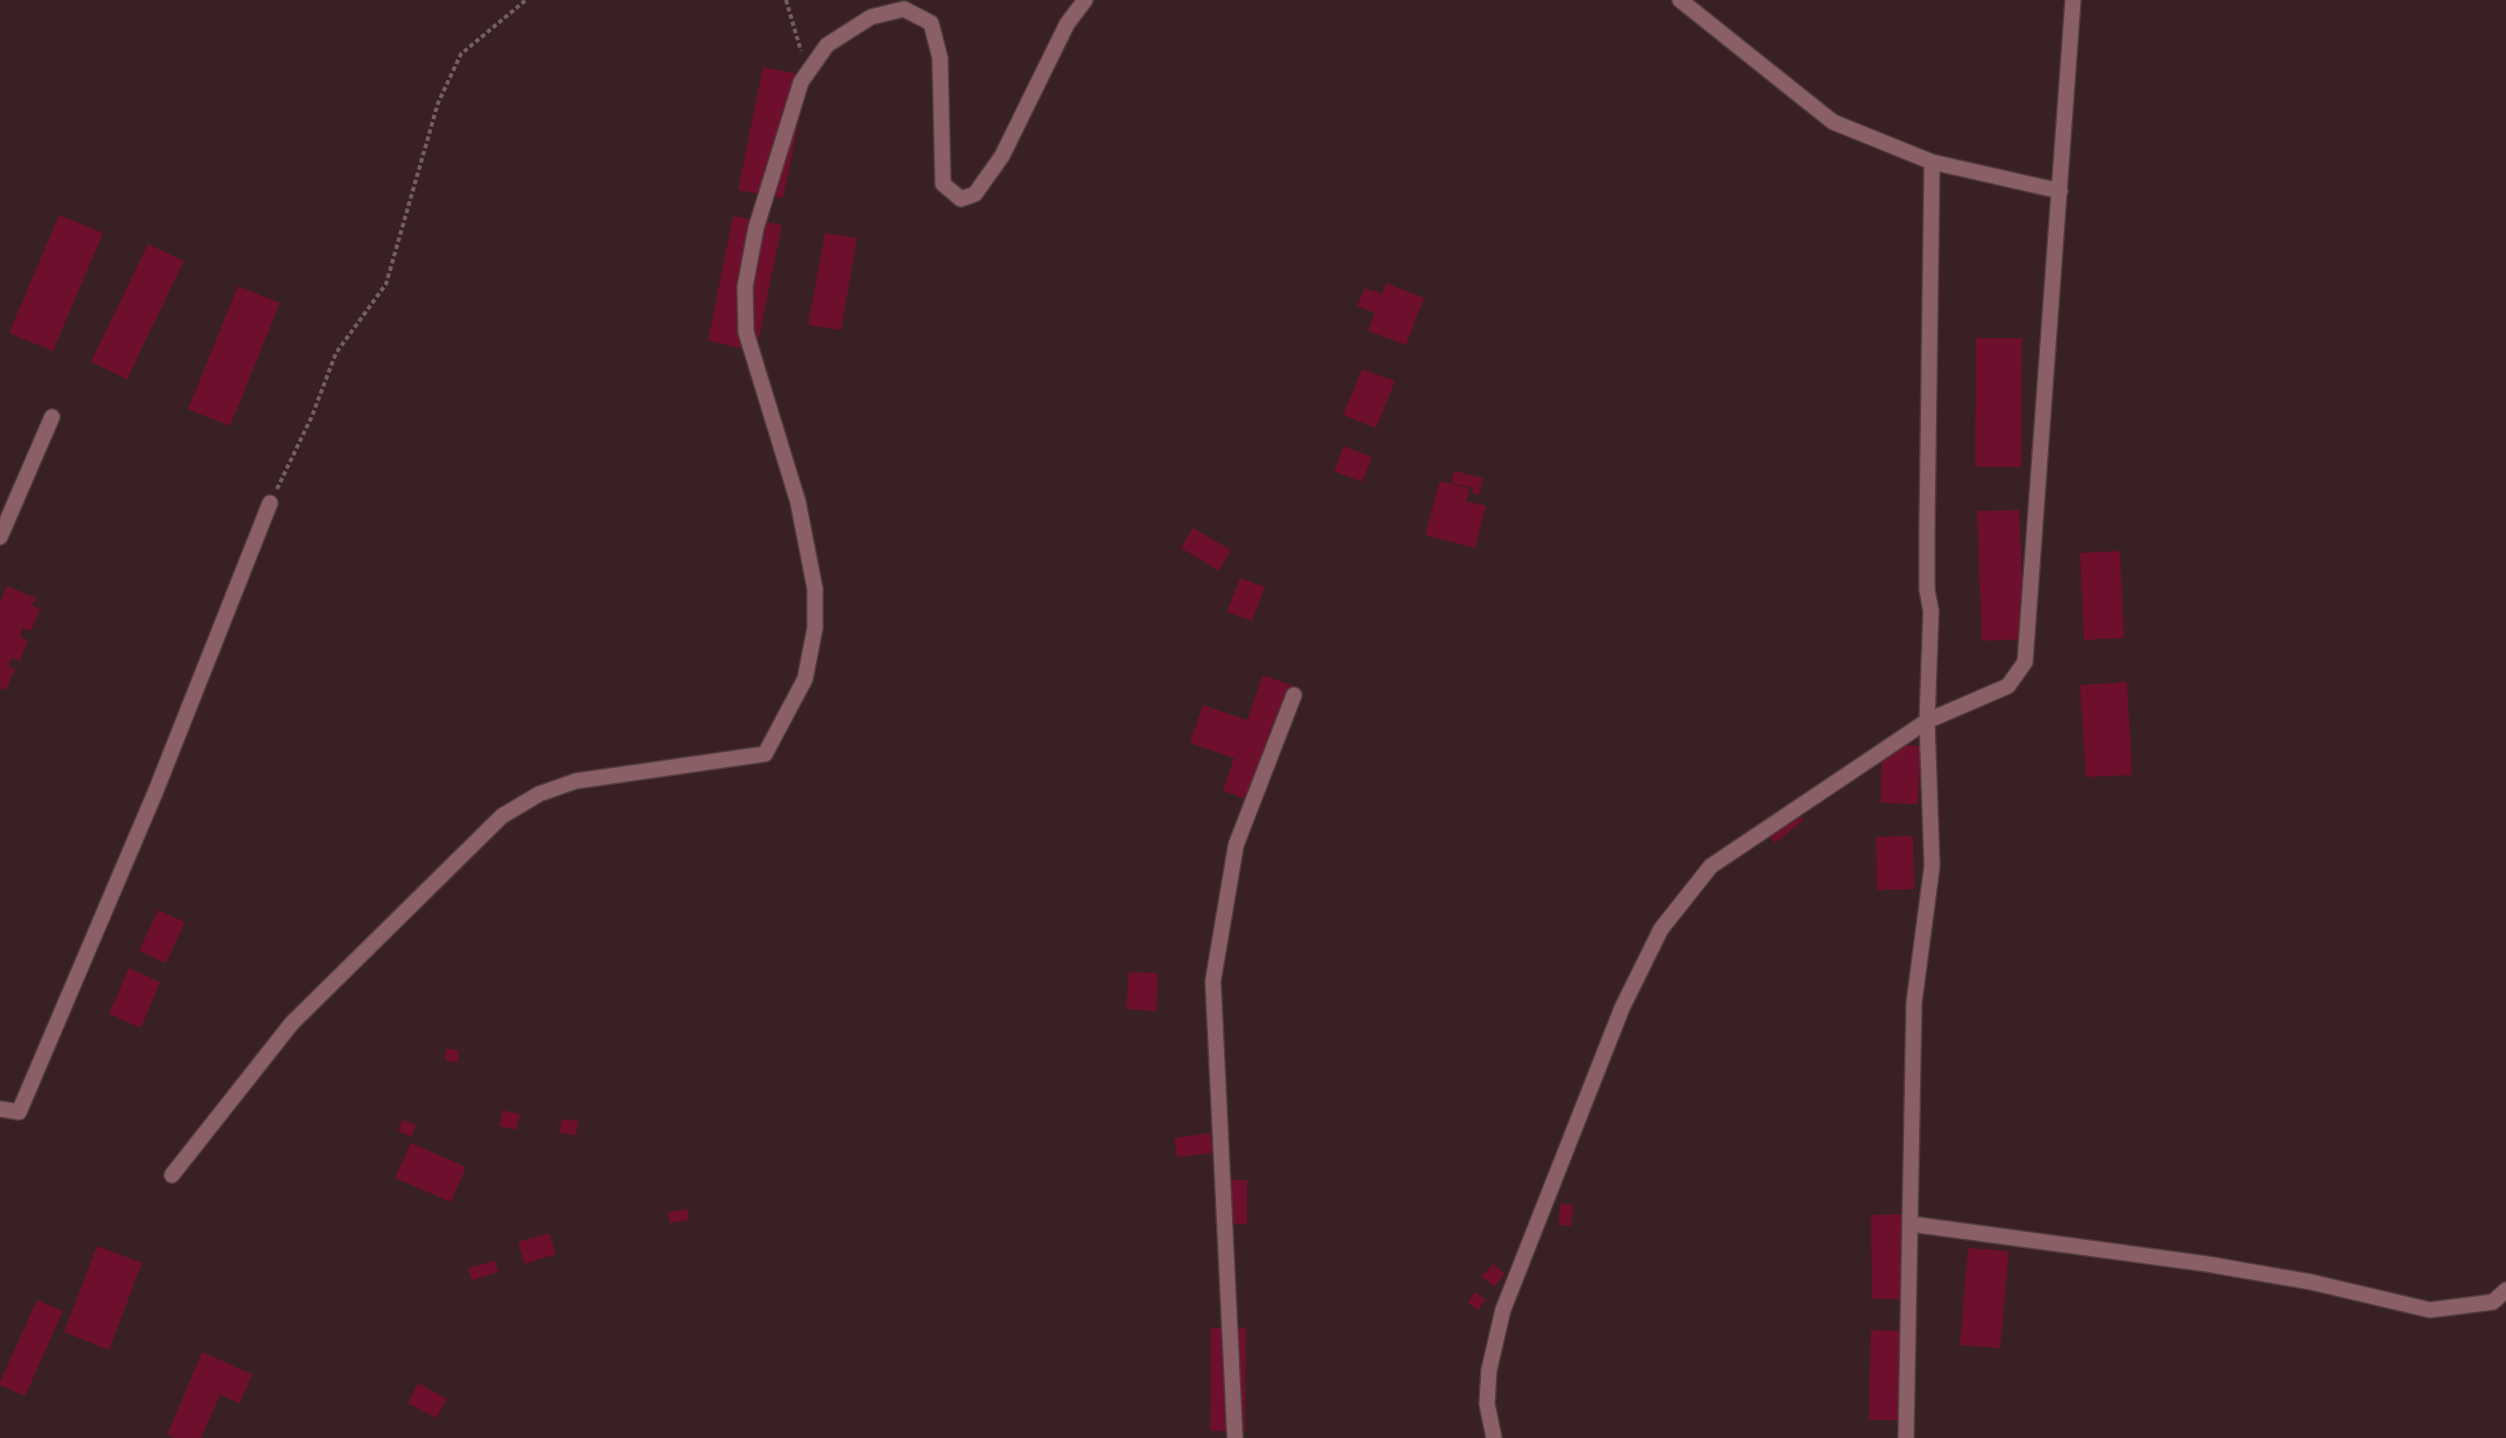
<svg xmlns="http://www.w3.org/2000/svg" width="2506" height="1438" font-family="Helvetica,sans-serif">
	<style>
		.building { fill: #6e102d }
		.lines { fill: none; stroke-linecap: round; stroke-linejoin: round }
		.minor-casing { stroke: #533c40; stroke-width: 18 }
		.path { stroke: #735e61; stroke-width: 4; stroke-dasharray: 4.5 3; stroke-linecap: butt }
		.minor { stroke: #8a5f65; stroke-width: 15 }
	</style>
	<rect width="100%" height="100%" fill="#382024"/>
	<path class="building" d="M763,67L808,76L783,198L738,190Z
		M59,215L103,233L53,351L9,333Z
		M733,216L782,225L756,351L708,341Z
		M825,233L857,238L841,330L808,325Z
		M148,244L184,261L127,379L91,362Z
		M1386,283L1424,298L1406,345L1368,331L1375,313L1357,306L1365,288L1382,294Z
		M238,286L280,303L230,426L188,409Z
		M1976,338H2022L2021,467H1975Z
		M1362,369L1395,381L1376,428L1343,415Z
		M1344,446L1372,457L1362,482L1334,471Z
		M1454,471L1483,478L1479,495L1472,493L1473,488L1451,483Z
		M1440,481L1470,489L1466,501L1486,506L1475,548L1425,535Z
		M2019,510L2025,639L1982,641L1977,511Z
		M1193,528L1231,550L1219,571L1181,548Z
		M2120,551L2124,638L2084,640L2080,553Z
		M1240,578L1265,587L1252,621L1227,612Z
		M7,586L36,598L32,605L40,609L31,631L23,628L20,637L28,640L20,661L11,658L8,666L15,669L6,690L0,688V603Z
		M1263,675L1297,687L1257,803L1223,791L1234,758L1190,743L1203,705L1247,720Z
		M2127,682L2132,775L2086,777L2080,685Z
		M1882,745L1920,746L1918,804L1881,803Z
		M1791,805L1803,820L1775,843L1762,827Z
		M1913,836L1914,889L1877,890L1876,837Z
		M158,910L185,922L166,963L139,951Z
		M129,968L160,982L141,1028L109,1014Z
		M1129,972L1158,973L1156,1011L1126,1009Z
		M446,1049L459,1050L458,1062L445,1061Z
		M503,1110L520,1114L516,1130L499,1126Z
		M562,1119L578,1121L576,1135L560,1133Z
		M403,1120L416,1125L411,1137L398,1131Z
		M1210,1133L1213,1153L1177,1157L1174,1138Z
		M411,1143L466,1167L451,1202L395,1178Z
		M1216,1180H1247V1224H1216Z
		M1560,1204L1573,1205L1571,1226L1559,1225Z
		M687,1209L689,1220L670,1223L668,1212Z
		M1902,1214L1903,1299H1872L1871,1215Z
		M549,1233L556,1254L525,1264L518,1242Z
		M97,1246L142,1263L109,1350L64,1332Z
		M1968,1248L2009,1251L2000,1348L1960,1345Z
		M495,1261L498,1272L472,1280L468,1268Z
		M1493,1264L1505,1274L1494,1287L1482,1277Z
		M1475,1292L1486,1300L1478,1310L1468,1302Z
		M37,1300L63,1311L25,1396L0,1385V1382Z
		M1211,1328H1246L1245,1431H1210Z
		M1871,1330L1903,1331L1900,1420H1869Z
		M202,1352L252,1374L240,1403L220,1395L201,1438H174L167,1435Z
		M418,1383L447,1399L436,1418L408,1403Z"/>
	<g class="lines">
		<defs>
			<path id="minor" d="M1680,0L1833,122L1932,162L2060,191
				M0,537L52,417
				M0,1109L19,1112L155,793L270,503
				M172,1175L292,1023L502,816L539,794L576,781L765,754L805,679L815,628V589L798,502L746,332L745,287L756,228L801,82L808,72L827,45L871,17L904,9L931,23L940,58L943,184L961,199L975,194L1002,156L1067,24L1085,0
				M1911,1224L2207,1264L2311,1282L2430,1310L2493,1302L2506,1290
				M1235,1438L1213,981L1236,845L1294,695
				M1494,1438L1487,1404L1489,1370L1503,1310L1622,1008L1661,929L1711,866L1927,721L2008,686L2025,662L2073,0
				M1906,1438L1914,1003L1932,866L1927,721L1931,611L1927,590V527L1932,162"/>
		</defs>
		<use href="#minor" class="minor-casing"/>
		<path class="path" d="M786,0L801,51
			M277,489L312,416L336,353L386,284L438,103L461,54L526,0"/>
		<use href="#minor" class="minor"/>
	</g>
</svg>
